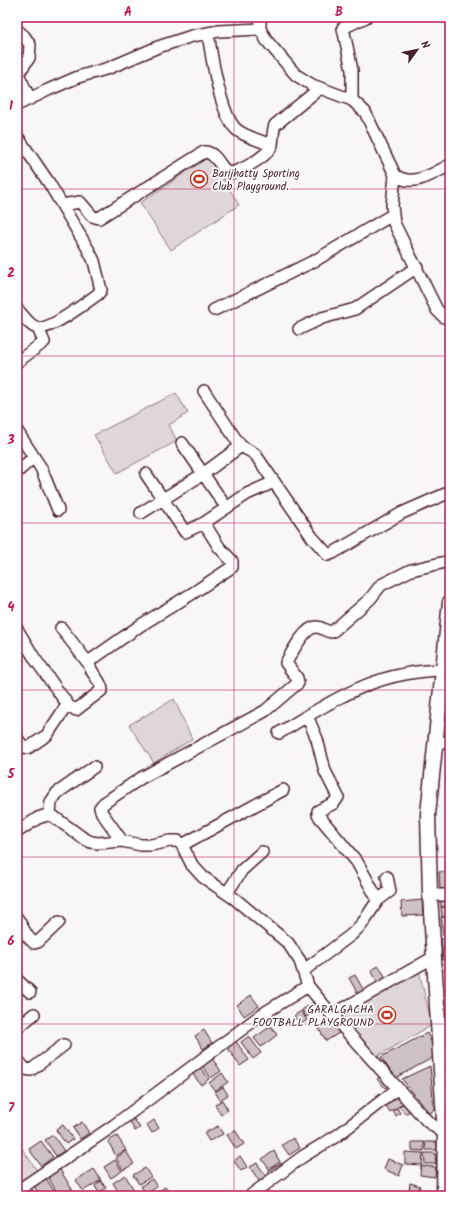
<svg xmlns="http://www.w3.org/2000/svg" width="467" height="1213" font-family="Kalam,sans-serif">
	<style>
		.green { fill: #ded6d9; stroke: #947a82 }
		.building { fill: #cdc1c4; stroke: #4a1f2b }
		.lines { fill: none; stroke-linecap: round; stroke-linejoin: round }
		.minor-casing { stroke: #4a1f2b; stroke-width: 14 }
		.major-casing { stroke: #4a1f2b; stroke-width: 17 }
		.minor { stroke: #fff; stroke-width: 11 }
		.major { stroke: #fff; stroke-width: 14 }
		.grid { fill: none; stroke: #c2185b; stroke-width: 1; stroke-opacity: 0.55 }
		.labels { text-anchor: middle; stroke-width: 3.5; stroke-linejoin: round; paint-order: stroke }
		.poi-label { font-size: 11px; fill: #4a1f2b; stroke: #fff; text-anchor: start }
		.neatline { fill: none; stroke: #c2185b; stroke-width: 1.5 }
		.grid-label { font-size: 13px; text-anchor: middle; font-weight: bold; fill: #c2185b }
	</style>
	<rect width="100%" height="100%" fill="#f8f6f7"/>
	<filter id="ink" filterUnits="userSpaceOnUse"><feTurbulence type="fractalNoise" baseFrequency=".025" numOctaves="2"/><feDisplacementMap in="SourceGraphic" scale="8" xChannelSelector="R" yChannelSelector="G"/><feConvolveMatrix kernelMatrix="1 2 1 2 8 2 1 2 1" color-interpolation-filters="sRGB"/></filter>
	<g filter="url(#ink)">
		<path class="green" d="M210,156L239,205L171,250L140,203Z
			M176,393L188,413L169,425L177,441L117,473L94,435Z
			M174,699L192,739L154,763L129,725Z
			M419,971L432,1025L376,1057L343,1019L348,1010Z
			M19,1144L40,1175L17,1191V1146Z"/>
		<path class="building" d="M450,871V889L440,890L439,872Z
			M440,898H450V906L441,907Z
			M422,900L423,915L402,916L401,902Z
			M441,907H450V916L442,917Z
			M450,916V936H443L441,917Z
			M441,939H448L449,948H442Z
			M442,950H450V960H443Z
			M445,962H450V972H445Z
			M379,966L386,978L378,983L371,970Z
			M446,974H450V984L446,985Z
			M355,975L364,991L358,994L349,978Z
			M251,995L259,1006L244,1016L237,1005Z
			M446,995H450V1009L447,1010Z
			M315,1001L320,1009L306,1017L302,1010Z
			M447,1010H450V1021H446Z
			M301,1011L307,1020L300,1025L294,1016Z
			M332,1021L339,1033L326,1041L319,1029Z
			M271,1026L277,1035L261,1047L254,1038Z
			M204,1030L212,1043L203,1049L195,1036Z
			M427,1033L438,1055L395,1078L381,1057Z
			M450,1034V1048L447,1047Z
			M249,1036L261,1053L253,1059L241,1042Z
			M235,1040L249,1060L240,1066L226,1046Z
			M211,1057L221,1071L211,1078L201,1064Z
			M430,1066L434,1109L430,1114L402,1079Z
			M200,1067L209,1079L201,1085L192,1073Z
			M222,1073L228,1082L215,1091L209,1083Z
			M381,1075L389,1085L385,1088L377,1079Z
			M223,1087L228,1095L220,1100L215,1092Z
			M396,1092L404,1103L390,1112L383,1101Z
			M222,1100L228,1110L221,1115L215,1105Z
			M408,1101L413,1109L405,1114L399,1106Z
			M397,1108L400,1113L396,1116L393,1111Z
			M134,1119L140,1128L135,1131L130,1122Z
			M154,1120L159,1128L152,1133L147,1125Z
			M82,1122L89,1133L80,1139L73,1128Z
			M63,1125L73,1139L66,1144L56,1130Z
			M218,1126L223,1134L209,1141L204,1133Z
			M235,1130L244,1144L236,1149L227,1135Z
			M53,1135L64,1151L56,1156L45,1140Z
			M117,1136L126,1150L116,1156L108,1141Z
			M293,1138L300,1148L289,1155L282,1145Z
			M41,1141L53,1157L41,1166L29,1149Z
			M412,1142H424V1151L412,1150Z
			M425,1142H437V1150H426Z
			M126,1151L134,1164L123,1170L116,1158Z
			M274,1151L280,1162L269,1169L262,1159Z
			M405,1152L423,1153L422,1165L405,1164Z
			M424,1153H435L436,1164H425Z
			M240,1156L247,1167L241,1171L234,1161Z
			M388,1159L403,1165L399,1176L384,1169Z
			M115,1160L122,1171L111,1178L104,1167Z
			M257,1163L266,1176L259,1181L250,1167Z
			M281,1163L285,1169L272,1177L268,1171Z
			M421,1166L436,1167L435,1177L420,1175Z
			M59,1168L73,1191L65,1196H59L47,1175Z
			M145,1168L151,1177L139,1184L133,1175Z
			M94,1169L101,1180L83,1191L76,1180Z
			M125,1175L134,1190L125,1196H121L113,1183Z
			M46,1178L57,1196H40L34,1186Z
			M152,1179L157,1187L146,1194L141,1186Z
			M101,1181L106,1188L99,1193L95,1186Z
			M410,1183L420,1186L418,1193L409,1190Z
			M30,1186L36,1196H26L23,1190Z
			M165,1187L170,1193L165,1196H151Z"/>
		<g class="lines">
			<defs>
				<path id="minor" d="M260,17V29L267,41L296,75L312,85L352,100L365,112L395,175C413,188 432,174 450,165
					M17,30L24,36L30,45L29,58L18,74L30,99
					M208,33C211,54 221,117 237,130C246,137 261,141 272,145
					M352,100V70L343,28L366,17
					M17,105L48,90L78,77L109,68L158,47L192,36L219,31L260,29
					M17,136L49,183L88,249L94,261L101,290L98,294C87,302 50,330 38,328C30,327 22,314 17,309
					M395,175L392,206L394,223L437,310L444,317H450
					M62,205L80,202L92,216L99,218L204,152C214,151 220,165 226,172C234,177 267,156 271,147C274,140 272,132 275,125L320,88
					M214,310L316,260L392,215
					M299,329L322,318L355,309L417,267
					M17,362L44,342L38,328
					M204,391L237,441L241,446L255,454L312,537L328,555L333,553L402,513L450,492
					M17,431L41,468L58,510
					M182,443L226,507
					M17,472L34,457
					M146,474L185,532L204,523L247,494L274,482
					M141,513L203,474L241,446
					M61,628L89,664
					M17,629L35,659L68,705
					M307,716L317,739L325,771L338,797L334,803L318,811V815L357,862L378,900
					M279,733C336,699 375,671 444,670
					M17,738L22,746L28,748L47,735L67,705L76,710L102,690C101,679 89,673 89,662L91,660L141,625L193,593L232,567V561L219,547L204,523
					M436,742L450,743
					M50,814L51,802L57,793L94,767
					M17,832L38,818L50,814L83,838L91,842L98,843L122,841L141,845H151L170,841H178L182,845L192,865L203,877L235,899L288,943L300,961L308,986
					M122,841L102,813L100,808L104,803L141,778L265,711L298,683L297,678L286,663C291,654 305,626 317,627C322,627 326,632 332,632L370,599L381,585L411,570L450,561
					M182,845L283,790
					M227,893L242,870L262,852
					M430,895H450
					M17,918L28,937L34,943L38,942L59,922
					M303,971L351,935L362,924L378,900L390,891L387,877
					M17,980L30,992
					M332,1015L434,957
					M17,1028L34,1014
					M17,1059L25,1069L31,1070L64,1045
					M17,1191L113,1126L261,1015L308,986L332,1015L427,1121L445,1134H450
					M250,1196L302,1157L338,1135L397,1089"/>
				<path id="major" d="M444,1196L445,1134L430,895L428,814L450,602"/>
			</defs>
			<use href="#minor" class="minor-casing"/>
			<use href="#major" class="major-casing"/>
			<use href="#minor" class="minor"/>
			<use href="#major" class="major"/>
		</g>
	</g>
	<path class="grid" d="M234,17V1196M17,189H450M17,356H450M17,523H450M17,690H450M17,857H450M17,1024H450"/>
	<defs>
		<symbol id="stadium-ring" viewBox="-11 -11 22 22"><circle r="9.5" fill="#fff" stroke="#c8321e" stroke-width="1.5"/><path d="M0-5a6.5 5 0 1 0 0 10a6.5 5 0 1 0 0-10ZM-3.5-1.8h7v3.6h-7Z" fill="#c8321e"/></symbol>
	</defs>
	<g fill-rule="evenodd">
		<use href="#stadium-ring" x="189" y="169" width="20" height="20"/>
		<use href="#stadium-ring" x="377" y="1005" width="20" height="20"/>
	</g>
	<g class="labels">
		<g class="poi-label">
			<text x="212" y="177">Barijhatty Sporting<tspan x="212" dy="13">Club Playground.</tspan></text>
			<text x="374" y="1013" text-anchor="end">GARALGACHA<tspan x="374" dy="13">FOOTBALL PLAYGROUND</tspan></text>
		</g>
	</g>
	<rect width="467" height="1213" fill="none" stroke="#fff" stroke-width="44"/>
	<g transform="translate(417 50) rotate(57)" stroke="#ffffff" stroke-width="3" paint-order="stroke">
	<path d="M0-3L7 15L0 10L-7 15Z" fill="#4a1f2b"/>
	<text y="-6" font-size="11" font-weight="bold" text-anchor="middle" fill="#4a1f2b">N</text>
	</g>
	<rect x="22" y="22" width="423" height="1169" class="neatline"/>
	<g class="grid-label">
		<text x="128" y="16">A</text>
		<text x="339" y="16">B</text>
		<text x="11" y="110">1</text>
		<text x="11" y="277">2</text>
		<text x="11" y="444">3</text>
		<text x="11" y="611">4</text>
		<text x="11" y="778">5</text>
		<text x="11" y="945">6</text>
		<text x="11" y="1112">7</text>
	</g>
</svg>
